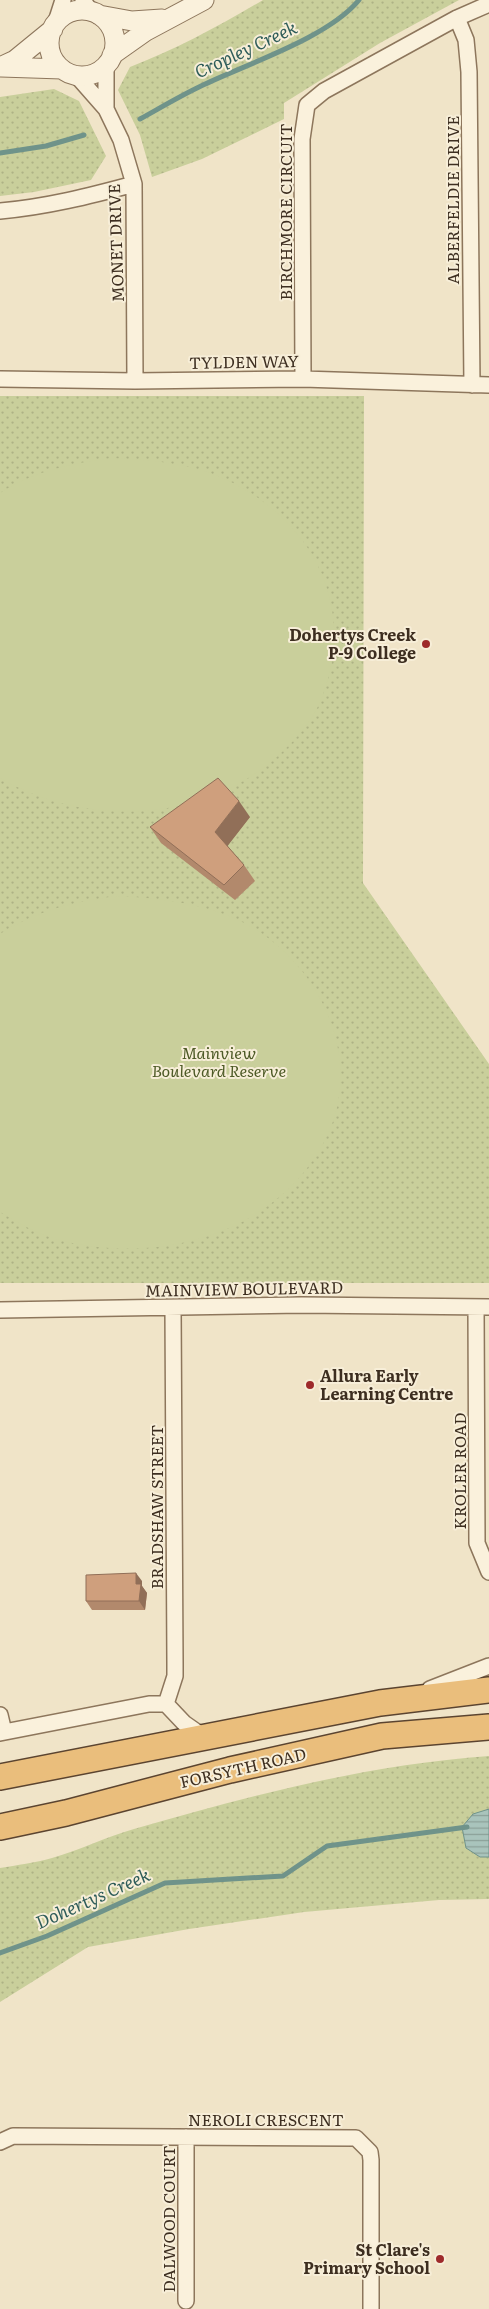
<svg xmlns="http://www.w3.org/2000/svg" width="489" height="2309" font-family="Literata,serif">
	<style>
		.green { fill: url(#green-dots) }
		.pitch { fill: #c9cf9b }
		.water { fill: url(#water-rules); stroke: #6f938a }
		.lines { fill: none; stroke-linecap: round; stroke-linejoin: round }
		.stream { stroke: #6f938a; stroke-width: 5 }
		.minor-casing { stroke: #8d765c; stroke-width: 18 }
		.tertiary-casing { stroke: #8d765c; stroke-width: 21 }
		.trunk-casing { stroke: #5b4430; stroke-width: 28 }
		.minor { stroke: #faf1dc; stroke-width: 15 }
		.tertiary { stroke: #faf1dc; stroke-width: 19 }
		.trunk { stroke: #eabe7c; stroke-width: 25 }
		.wall { fill: #b2896c }
		.shaded-wall { fill: #916f58 }
		.building { fill: #cf9f7d; stroke: #916f58 }
		.poi-dot { fill: #9e2a2b; stroke: #f7eed8; stroke-width: 2 }
		.labels { text-anchor: middle; stroke-width: 4; stroke-linejoin: round; paint-order: stroke }
		.street-label { font-size: 16px; fill: #3d2e20; stroke: #f7eed8 }
		.poi-label { font-size: 16px; font-weight: bold; fill: #3d2e20; stroke: #f7eed8; text-anchor: end }
		.park-label { font-size: 16px; font-style: italic; fill: #4d5a26; stroke: #f7eed8 }
		.water-label { font-size: 18px; font-style: italic; fill: #2f5d5a; stroke: #f7eed8 }
	</style>
	<defs>
		<pattern id="green-dots" width="8" height="8" patternUnits="userSpaceOnUse" patternTransform="scale(1.25)"><rect width="8" height="8" fill="#c9cf9b"/><path d="M2 2h.1M6 6h.1" fill="none" stroke="#aeb285" stroke-width="1.8" stroke-linecap="round"/></pattern>
		<pattern id="water-rules" width="6" height="5" patternUnits="userSpaceOnUse" patternTransform="scale(1.25)"><rect width="6" height="5" fill="#a9c4bc"/><path d="M0 2.5h6" fill="none" stroke="#8ba098"/></pattern>
	</defs>
	<rect width="100%" height="100%" fill="#f0e4c8"/>
	<path class="green" d="M263,0H459L380,43L284,103V119L202,159L152,177L140,135L118,90L130,67C177,49 219,26 263,0Z
		M54,89L79,101L106,156L91,180L34,192L0,196V97Z
		M0,396H364L363,883L489,1064V1283H0Z
		M489,1756V1899L439,1900L304,1912L189,1929L88,1947L0,2002V1868C17,1865 35,1863 52,1858C80,1850 106,1837 134,1829C253,1795 365,1765 489,1756Z"/>
	<path class="pitch" d="M112,458C151,460 191,463 227,480C314,521 359,610 320,702C312,721 297,738 282,752C207,824 86,828 0,778V493C34,471 73,463 112,458Z
		M117,896C156,898 193,902 229,916C314,950 370,1056 324,1142C274,1236 156,1265 59,1240C38,1234 18,1223 0,1212V934C36,911 75,901 117,896Z"/>
	<path class="water" d="M489,1809V1857H480L466,1848L462,1827L473,1814Z"/>
	<g class="lines">
		<path class="stream" d="M140,119C160,108 180,96 201,86C246,64 328,38 359,0
			M0,153L46,146L84,135
			M0,1953L47,1936L165,1883L283,1876L327,1846L467,1827"/>
		<defs>
			<path id="minor" d="M83,0L91,12
				M457,18L466,40L469,72L472,385
				M55,25L63,0
				M77,76L106,109L121,140L134,184L135,381
				M106,109V65
				M0,211C46,207 90,196 134,184
				M0,379L135,381L303,379L489,385
				M303,379L302,139L307,105L324,91L457,18L489,4
				M476,1307L477,1543L489,1572
				M0,1310L302,1305L489,1307
				M430,1689L489,1666
				M166,1704L175,1676V1663L173,1308
				M0,1715L4,1732
				M0,1733L149,1704H166L184,1723L204,1737
				M186,2137V2301
				M0,2142L13,2136L356,2138L370,2152L371,2160V2309"/>
			<path id="tertiary" d="M49 43a33 33 0 1 1 66 0a33 33 0 1 1-66 0Z
				M99,15L132,21L162,19
				M112,55L146,31L204,0
				M0,67L15,60L53,29
				M1,67L62,69"/>
			<path id="trunk" d="M0,1777L380,1703L489,1690
				M0,1827L66,1813L230,1770L382,1736L489,1727"/>
		</defs>
		<use href="#minor" class="minor-casing"/>
		<use href="#tertiary" class="tertiary-casing"/>
		<use href="#trunk" class="trunk-casing"/>
		<use href="#minor" class="minor"/>
		<use href="#tertiary" class="tertiary"/>
		<use href="#trunk" class="trunk"/>
	</g>
	<path class="wall" d="M250,817L227,846L244,865L255,881L235,900L161,843L150,827Z
		M142,1581V1586L147,1593L145,1610H92L86,1601Z"/>
	<path class="shaded-wall" d="M239,801L250,817L226,848L215,832Z
		M136,1573L142,1581V1586L147,1593L145,1610L139,1601L136,1584Z"/>
	<path class="building" d="M218,778L239,801L215,832L244,865L224,885L150,827Z
		M136,1573V1584H141L139,1601H86V1575Z"/>
	<g class="poi-dot">
		<circle cx="426" cy="644" r="5"/>
		<circle cx="310" cy="1385" r="5"/>
		<circle cx="440" cy="2259" r="5"/>
	</g>
	<g class="labels">
		<g class="street-label">
			<text transform="translate(453 200) rotate(-90)" y="6">ALBERFELDIE DRIVE</text>
			<text transform="translate(286 212) rotate(-90)" y="6">BIRCHMORE CIRCUIT</text>
			<text transform="translate(116 243) rotate(-92)" y="6">MONET DRIVE</text>
			<text transform="translate(244 362) rotate(-1)" y="6">TYLDEN WAY</text>
			<text transform="translate(244 1289) rotate(-1)" y="6">MAINVIEW BOULEVARD</text>
			<text transform="translate(460 1471) rotate(-90)" y="6">KROLER ROAD</text>
			<text transform="translate(157 1507) rotate(-90)" y="6">BRADSHAW STREET</text>
			<text transform="translate(243 1768) rotate(-13)" y="6">FORSYTH ROAD</text>
			<text x="266" y="2126">NEROLI CRESCENT</text>
			<text transform="translate(169 2219) rotate(-90)" y="6">DALWOOD COURT</text>
		</g>
		<g class="poi-label">
			<text x="416" y="641">Dohertys Creek<tspan x="416" dy="18">P-9 College</tspan></text>
			<text x="320" y="1382" text-anchor="start">Allura Early<tspan x="320" dy="18">Learning Centre</tspan></text>
			<text x="430" y="2256">St Clare's<tspan x="430" dy="18">Primary School</tspan></text>
		</g>
		<g class="park-label">
			<text x="219" y="1059">Mainview<tspan x="219" dy="18">Boulevard Reserve</tspan></text>
		</g>
		<g class="water-label">
			<text transform="translate(246 50) rotate(-25)" y="6">Cropley Creek</text>
			<text transform="translate(93 1899) rotate(-24)" y="6">Dohertys Creek</text>
		</g>
	</g>
</svg>
